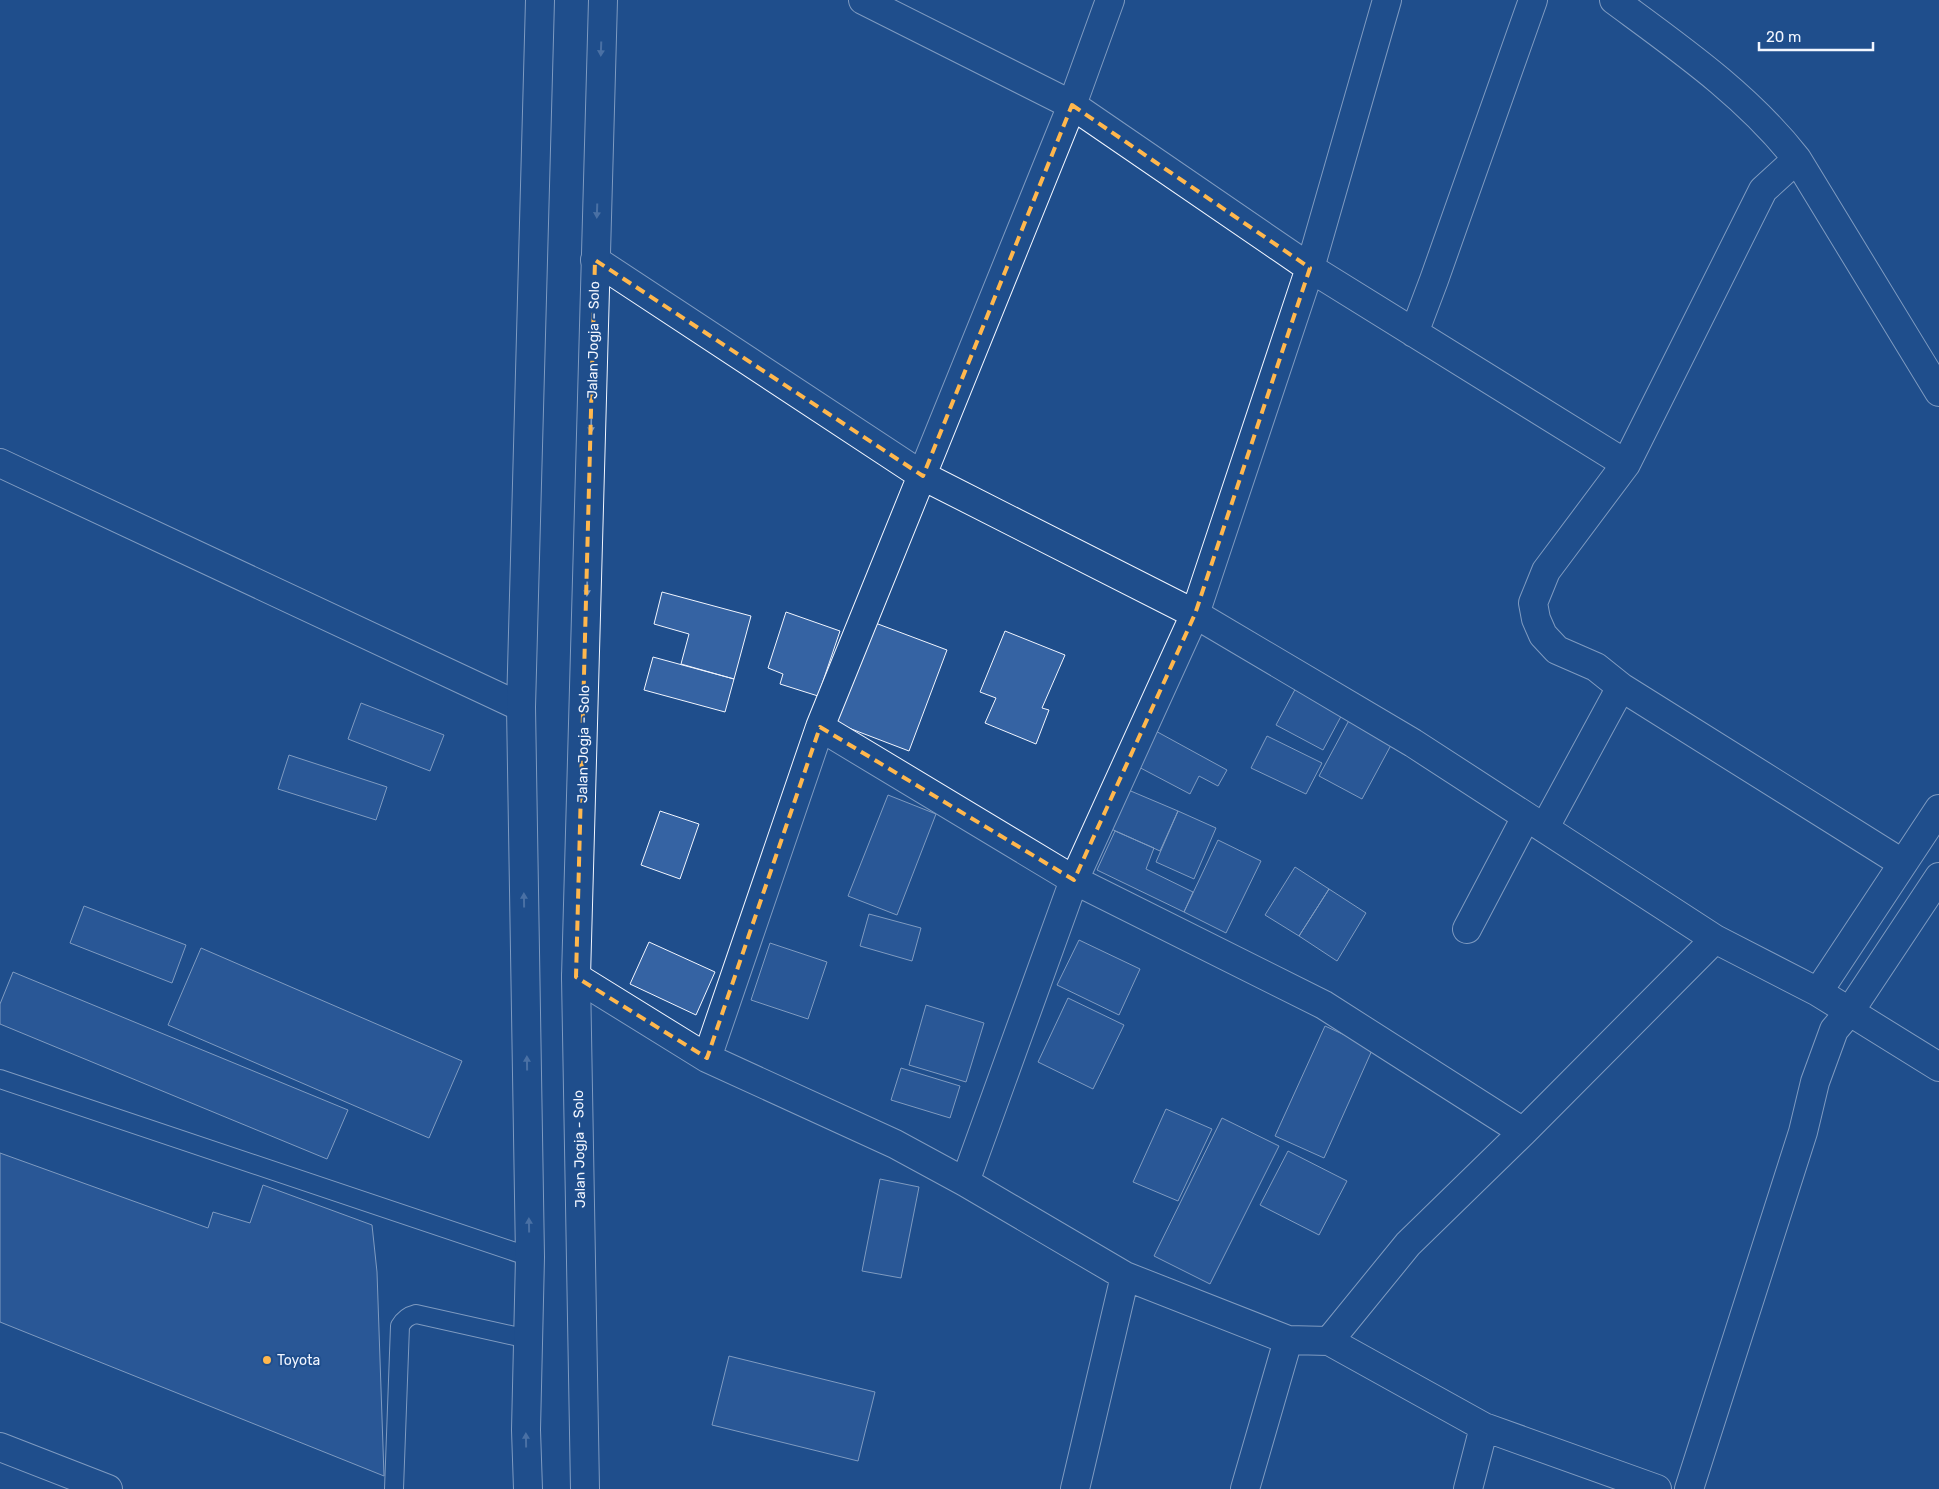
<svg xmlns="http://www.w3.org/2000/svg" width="1939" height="1489" font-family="Rubik,sans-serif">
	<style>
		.building { fill: #3563a3; stroke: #f2f6ff }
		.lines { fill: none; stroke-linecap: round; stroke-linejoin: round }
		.lane-casing { stroke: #f2f6ff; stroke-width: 20 }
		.street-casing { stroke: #f2f6ff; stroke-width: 30 }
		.highway-casing { stroke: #f2f6ff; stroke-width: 30 }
		.lane { stroke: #1f4e8c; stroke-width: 18 }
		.street { stroke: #1f4e8c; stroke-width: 28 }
		.highway { stroke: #1f4e8c; stroke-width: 28 }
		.oneway { fill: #7e9ac0 }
		.marked { fill: none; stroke: #ffb74d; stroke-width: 4; stroke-dasharray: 10 6; stroke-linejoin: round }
		.poi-dot { fill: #ffb74d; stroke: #1f4e8c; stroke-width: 2 }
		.labels { text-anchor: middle; stroke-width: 4; stroke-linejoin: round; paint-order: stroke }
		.street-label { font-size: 14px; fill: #f2f6ff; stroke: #1f4e8c }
		.poi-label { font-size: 14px; fill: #f2f6ff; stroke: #1f4e8c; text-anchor: start }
	</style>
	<rect width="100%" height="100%" fill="#1f4e8c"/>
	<path class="building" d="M662,592L751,616L734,679L681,664L689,634L654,624Z
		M786,612L840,631L818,696L780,684L783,674L768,668Z
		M870,621L947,650L909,751L833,722Z
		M1005,631L1065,655L1042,708L1049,710L1036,744L985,723L996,698L980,692Z
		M653,657L734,679L725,712L644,690Z
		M1299,682L1346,707L1323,750L1276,725Z
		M361,703L444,735L430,771L348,739Z
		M1354,711L1397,734L1362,799L1319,776Z
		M1152,729L1227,770L1218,786L1199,776L1190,794L1133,764Z
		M1267,736L1322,763L1306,794L1251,768Z
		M289,755L387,787L376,820L278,789Z
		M1126,789L1178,811L1160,851L1109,828Z
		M888,795L936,814L897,915L848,896Z
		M660,811L699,824L680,879L641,865Z
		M1178,811L1216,828L1194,879L1156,862Z
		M1115,831L1154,848L1146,869L1193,892L1184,912L1097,870Z
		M1218,840L1261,861L1226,933L1184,912Z
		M1295,867L1329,889L1299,936L1265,915Z
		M1329,889L1366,913L1337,961L1299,936Z
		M84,906L186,945L172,983L70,943Z
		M869,914L921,928L912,961L860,946Z
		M1079,940L1140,969L1119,1015L1057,985Z
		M649,942L715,972L696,1015L630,984Z
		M770,943L827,962L808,1019L751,1000Z
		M201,948L462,1061L429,1138L168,1025Z
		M13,972L348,1110L327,1159L0,1024V1004Z
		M1068,998L1124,1025L1093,1089L1038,1062Z
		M926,1005L984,1023L966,1082L909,1065Z
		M1325,1026L1373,1048L1324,1158L1275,1136Z
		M901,1068L960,1086L950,1118L891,1100Z
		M1166,1109L1212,1129L1178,1201L1133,1182Z
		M1222,1118L1279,1146L1210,1284L1154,1256Z
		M1288,1151L1347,1181L1319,1235L1260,1205Z
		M0,1153L208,1228L213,1212L250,1223L263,1185L372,1225L377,1272L384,1476L0,1322Z
		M880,1179L919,1187L901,1278L862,1271Z
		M729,1356L875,1392L858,1461L712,1425Z"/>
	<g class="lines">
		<defs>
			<path id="lane" d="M0,1079L530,1257
				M394,1489L400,1326C404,1319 408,1316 416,1314L528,1339"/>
			<path id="street" d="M863,0L1072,105L1310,268L1626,464
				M1797,159L1939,392
				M595,260L923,476L1195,614L1413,743L1715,939L1818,992L1939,1067
				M1414,333L1434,280L1533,0
				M0,463L521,707
				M1621,687L1902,863
				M820,727L1074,880L1324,1005L1523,1132
				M1545,827L1621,687L1596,667L1557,650L1543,635L1536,619L1533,603L1546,571L1626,464L1763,190L1797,159C1747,95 1679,48 1614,0
				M1467,929L1526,817
				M576,977L707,1058L895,1144L965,1182L1125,1276L1288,1340L1329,1341L1484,1427L1657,1489
				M1818,992L1939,809
				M707,1058L820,727L1072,105L1110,0
				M965,1182L1074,880L1195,614L1310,268L1387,0
				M1329,1341L1408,1244L1523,1132L1715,939
				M0,1447L108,1489
				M1075,1489L1125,1276
				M1245,1489L1288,1340
				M1468,1489L1484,1427
				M1689,1489L1803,1132L1815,1082L1834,1030L1850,1011L1939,877"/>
			<path id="highway" d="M528,1489L526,1430L530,1257L521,707L540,0
				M585,1489L576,977L603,0"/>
		</defs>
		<use href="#lane" class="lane-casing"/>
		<use href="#street" class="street-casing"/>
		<use href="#highway" class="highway-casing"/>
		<use href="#lane" class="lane"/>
		<use href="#street" class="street"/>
		<use href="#highway" class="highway"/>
	</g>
	<defs><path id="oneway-solid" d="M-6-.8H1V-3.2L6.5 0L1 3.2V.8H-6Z" transform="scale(1.25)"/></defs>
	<g class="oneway">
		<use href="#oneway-solid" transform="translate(601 49) rotate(92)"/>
		<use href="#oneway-solid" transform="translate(597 211) rotate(92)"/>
		<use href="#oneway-solid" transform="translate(591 426) rotate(91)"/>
		<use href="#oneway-solid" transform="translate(587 589) rotate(91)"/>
		<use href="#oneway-solid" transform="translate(524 900) rotate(-91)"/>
		<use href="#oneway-solid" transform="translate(527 1063) rotate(-91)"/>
		<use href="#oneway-solid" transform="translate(529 1225) rotate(-91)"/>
		<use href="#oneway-solid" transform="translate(526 1440) rotate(-91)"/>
	</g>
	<path d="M0 0H1939V1489H0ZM1072,105L1310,268L1195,614L1074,880L820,727L707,1058L576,977L595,260L923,476Z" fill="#1f4e8c" fill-opacity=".55" fill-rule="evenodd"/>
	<path class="marked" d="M1072,105L1310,268L1195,614L1074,880L820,727L707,1058L576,977L595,260L923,476Z"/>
	<circle class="poi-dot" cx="267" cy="1360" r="5"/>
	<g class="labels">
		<g class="street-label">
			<text transform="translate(593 340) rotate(-89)" y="5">Jalan Jogja - Solo</text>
			<text transform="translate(583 744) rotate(-89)" y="5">Jalan Jogja - Solo</text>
			<text transform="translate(579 1149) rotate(-91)" y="5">Jalan Jogja - Solo</text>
		</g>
		<g class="poi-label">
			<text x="277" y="1365">Toyota</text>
		</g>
	</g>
	<path d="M1759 42v8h114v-8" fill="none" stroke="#f2f6ff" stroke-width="2.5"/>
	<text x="1766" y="42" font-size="15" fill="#f2f6ff" stroke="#1f4e8c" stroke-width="4" paint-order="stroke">20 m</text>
</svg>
